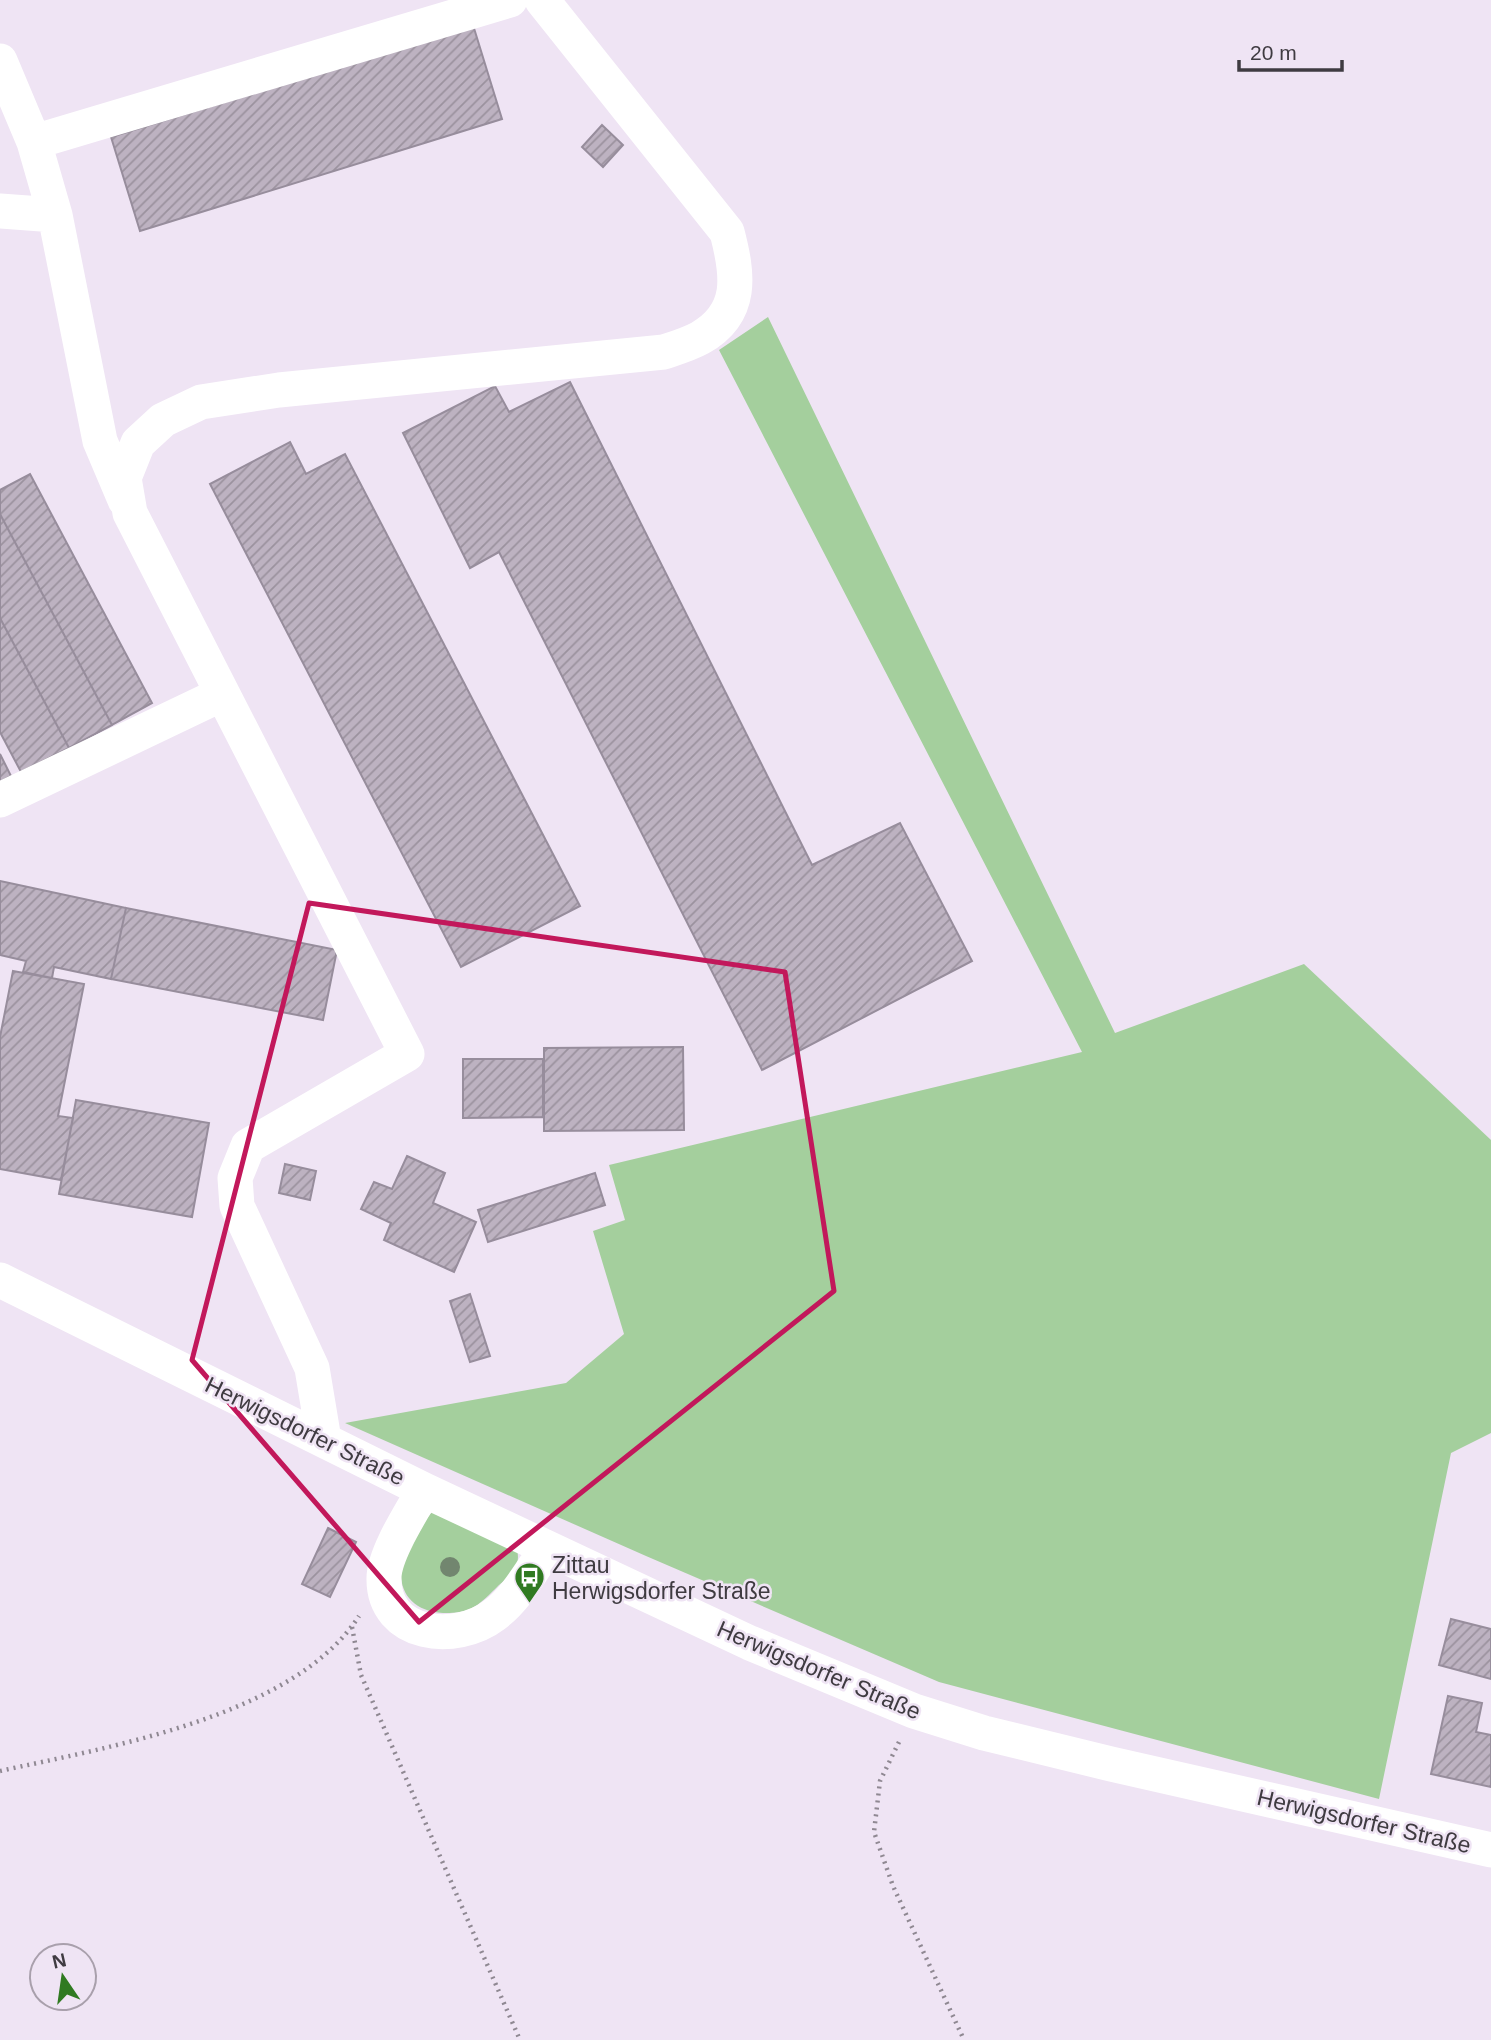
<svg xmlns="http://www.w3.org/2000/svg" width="1491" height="2040" font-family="Arial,sans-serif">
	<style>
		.green { fill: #a4cf9d }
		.building { fill: url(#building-hatch); stroke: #978d9c; stroke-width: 2 }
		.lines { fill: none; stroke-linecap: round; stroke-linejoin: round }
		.path { stroke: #8f8892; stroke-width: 4.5; stroke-dasharray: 2 5; stroke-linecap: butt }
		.minor { stroke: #fff; stroke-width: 35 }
		.tree { fill: #72866f }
		.marked { fill: none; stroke: #c2185b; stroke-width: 5; stroke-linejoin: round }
		.labels { text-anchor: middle; stroke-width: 5; stroke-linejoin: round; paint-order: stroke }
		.street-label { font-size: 23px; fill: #3f3b41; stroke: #efe4f4 }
		.poi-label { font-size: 23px; fill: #3f3b41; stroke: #efe4f4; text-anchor: start }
	</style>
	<defs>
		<pattern id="building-hatch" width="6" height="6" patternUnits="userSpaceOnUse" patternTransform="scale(1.75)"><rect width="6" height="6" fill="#bdb2c1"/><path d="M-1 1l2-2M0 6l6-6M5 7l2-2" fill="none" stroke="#9b929e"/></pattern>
	</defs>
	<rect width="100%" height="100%" fill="#efe4f4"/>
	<path class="green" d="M768,317L1115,1033L1304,964L1491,1140V1433L1451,1453L1379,1799L939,1682L646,1556L345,1423L566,1383L624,1334L593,1231L625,1220L609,1165L1082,1052L719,350Z
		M432,1512L517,1549C521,1567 512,1574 499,1585C490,1594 481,1604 470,1609C462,1613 451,1613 443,1613C410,1611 395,1589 403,1557C407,1540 422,1525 432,1512Z"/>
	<path class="building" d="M473,25L502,119L140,231L111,137Z
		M602,125L623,145L603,167L582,147Z
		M570,382L812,865L900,823L972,961L762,1070L499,552L470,568L403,433L495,386L509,412Z
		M290,442L306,474L345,454L580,906L461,967L210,484Z
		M30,474L152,703L112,725L0,514V490Z
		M0,514L112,725L69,748L0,618Z
		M0,618L69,748L21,772L0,732Z
		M0,754L11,776L0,782Z
		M0,881L126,908L111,979L54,967L52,978L23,972L26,961L0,955Z
		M126,908L337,950L323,1020L111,979Z
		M13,971L84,984L58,1116L73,1118L61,1180L0,1169V1037Z
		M683,1047L684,1130L544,1131V1048Z
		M463,1059H543V1117L463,1118Z
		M76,1100L209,1123L192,1217L59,1194Z
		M407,1156L445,1173L433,1203L476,1222L454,1272L384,1240L391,1223L361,1209L374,1182L392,1189Z
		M285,1164L316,1171L310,1200L279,1193Z
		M595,1173L605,1205L488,1242L478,1210Z
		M470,1294L490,1356L470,1362L450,1301Z
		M328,1528L356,1542L330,1597L302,1584Z
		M1451,1619L1491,1629V1679L1439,1665Z
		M1448,1696L1482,1703L1476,1732L1491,1735V1787L1431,1774Z"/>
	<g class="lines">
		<path class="path" d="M352,1627L361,1675L520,2040
			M899,1742L880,1781L874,1832L893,1886L964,2040
			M0,1771C109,1747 295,1716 359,1616"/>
		<path class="minor" d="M0,61L34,142L55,215L100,441L125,500
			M34,142L510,0
			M0,211L55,215
			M0,800L222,694
			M0,1280L424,1490L750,1643L914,1711L984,1733L1111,1764L1491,1850
			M324,1440L312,1368L237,1206L235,1178L248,1146L407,1054L130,513L124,478L138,443L163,420L201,402L279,390L664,352C676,348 689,344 700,338C744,313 738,274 727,232L542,0
			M424,1490C412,1511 384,1554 384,1578C383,1637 456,1644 494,1615C517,1598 531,1571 547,1548"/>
	</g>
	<circle class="tree" cx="450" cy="1567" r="10"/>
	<path class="marked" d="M309,903L785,972L834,1291L419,1622L192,1360Z"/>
	<defs>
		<symbol id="bus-pin" viewBox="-11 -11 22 30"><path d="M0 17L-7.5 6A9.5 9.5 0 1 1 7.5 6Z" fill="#307a21" stroke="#efe4f4"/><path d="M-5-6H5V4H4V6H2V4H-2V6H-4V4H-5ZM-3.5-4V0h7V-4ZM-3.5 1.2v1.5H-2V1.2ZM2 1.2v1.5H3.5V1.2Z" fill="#fff"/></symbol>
	</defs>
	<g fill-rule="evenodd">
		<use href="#bus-pin" x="512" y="1560" width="35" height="47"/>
	</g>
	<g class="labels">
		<g class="street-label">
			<text transform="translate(305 1431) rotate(26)" y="8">Herwigsdorfer Straße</text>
			<text transform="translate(819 1670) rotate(23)" y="8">Herwigsdorfer Straße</text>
			<text transform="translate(1364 1821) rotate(13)" y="8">Herwigsdorfer Straße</text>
		</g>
		<g class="poi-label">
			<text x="552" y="1573">Zittau<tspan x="552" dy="26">Herwigsdorfer Straße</tspan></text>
		</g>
	</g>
	<g transform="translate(63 1977) rotate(347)"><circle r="33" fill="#efe4f4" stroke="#a9a0ac" stroke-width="2"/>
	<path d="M0-5L12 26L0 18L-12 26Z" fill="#307a21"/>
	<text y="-10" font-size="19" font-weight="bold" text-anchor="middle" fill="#3f3b41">N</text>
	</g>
	<path d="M1239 60v10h103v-10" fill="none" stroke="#3f3b41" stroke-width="3.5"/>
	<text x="1250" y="60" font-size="21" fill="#3f3b41" stroke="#efe4f4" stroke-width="5" paint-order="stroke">20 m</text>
</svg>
